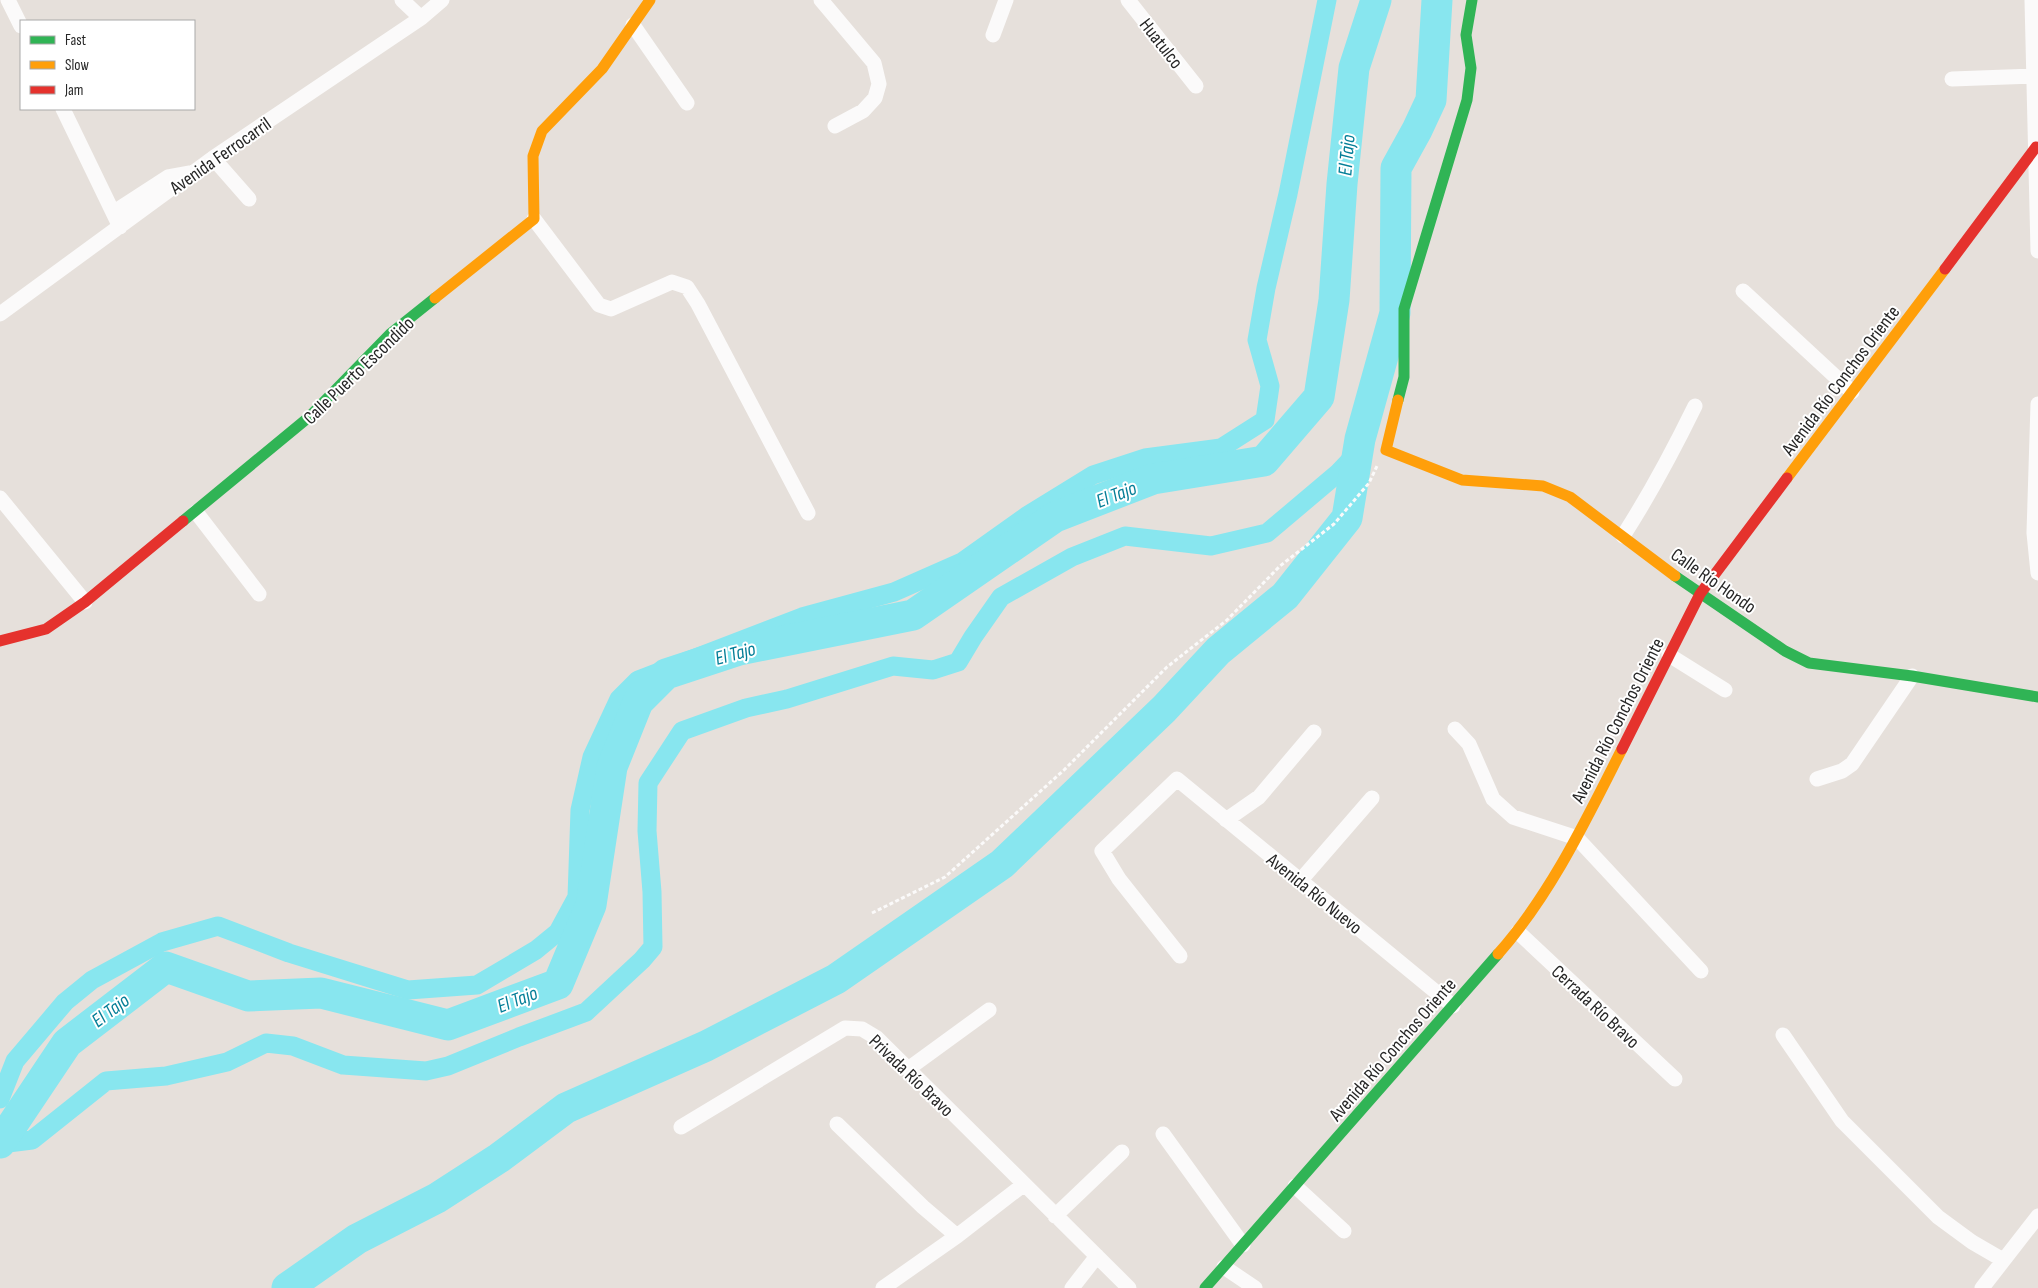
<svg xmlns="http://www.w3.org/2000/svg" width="2038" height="1288" font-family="'Sofia Sans Condensed',sans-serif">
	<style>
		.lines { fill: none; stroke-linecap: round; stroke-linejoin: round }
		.canal { stroke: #88e6ef; stroke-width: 19 }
		.river { stroke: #88e6ef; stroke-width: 31 }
		.path { stroke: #fbfafa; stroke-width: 3; stroke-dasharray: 4 2.5; stroke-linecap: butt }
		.street { stroke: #fbfafa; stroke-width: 15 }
		.fast { stroke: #30b455; stroke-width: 11 }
		.slow { stroke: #ff9f0a; stroke-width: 11 }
		.jam { stroke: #e5322d; stroke-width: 11 }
		.labels { text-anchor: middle; stroke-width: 4; stroke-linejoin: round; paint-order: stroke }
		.street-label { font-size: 19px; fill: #272727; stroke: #fff }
		.water-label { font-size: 20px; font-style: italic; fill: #047e97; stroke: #fff }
	</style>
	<rect width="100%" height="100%" fill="#e6e0db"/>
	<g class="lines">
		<path class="canal" d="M0,1099L15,1061L65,1002L92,980L162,942L218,926L289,953L408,990L477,985L536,950L558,932L577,897L580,810L592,757L619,699L638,680L802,617L894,592L962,562L1028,515L1093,475L1145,458L1221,448L1265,420L1270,386L1257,340L1266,288L1288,194L1327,0
			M0,1144L32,1140L106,1081L166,1076L227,1062L266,1043L293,1046L343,1065L426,1071L448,1066L519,1037L586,1012L642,960L653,947L652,892L647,831L648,783L682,731L746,708L787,699L893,666L933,670L958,662L973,637L1001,597L1072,557L1125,536L1211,546L1267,533L1338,473L1358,452"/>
		<path class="river" d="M0,1143L67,1043L166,967L248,996L321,993L448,1025L558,984L591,905L612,767L638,702L666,674L739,650L913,615L1055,517L1153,479L1264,461L1319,397L1334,300L1342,184L1354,68L1376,0
			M287,1288L357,1239L437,1198L499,1158L566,1108L706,1046L836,979L1002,864L1164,709L1218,651L1285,596L1347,518L1360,439L1395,313L1396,168L1417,130L1431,100L1437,0"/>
		<path class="path" d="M872,913L945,877L1064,770L1167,667L1227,620L1280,566L1334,524L1369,483L1377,466"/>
		<path class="street" d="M8,0L21,26
			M402,0L421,18
			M821,0L874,63L879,84L875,98L863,111L835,126
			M1128,0L1196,86
			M2032,0L2038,251
			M633,25L687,103
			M993,35L1006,0
			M1952,79L2034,76
			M63,109L120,227
			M213,158L249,199
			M114,212L168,177L190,173
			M534,219L599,305L611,309L672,282L687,287L698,304L808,513
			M1743,291L1852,392
			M0,314L213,158L421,18L442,0
			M2038,404L2034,533L2038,573
			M0,498L85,602
			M196,512L259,594
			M1623,536C1650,494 1673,451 1695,406
			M1669,655L1725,690
			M1455,729L1469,744L1493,799L1513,817L1577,838L1701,971
			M1817,779L1842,771L1852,764L1912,676
			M1226,820L1259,797L1314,732
			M1300,881L1372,798
			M1518,932L1675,1079
			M1180,956L1119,879L1102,851L1177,779L1453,1006
			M1783,1035L1842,1121L1938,1217L1972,1242L2003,1260
			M908,1069L989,1010
			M837,1124L923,1207L957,1236
			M681,1127L845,1028L862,1029L877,1038L1129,1288
			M1163,1134L1243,1245
			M1295,1186L1344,1231
			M1055,1216L1122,1152
			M1224,1267L1255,1288
			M883,1288L957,1236L1023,1185
			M1072,1288L1097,1256
			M1982,1288L2038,1216"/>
		<path class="fast" d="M1398,400L1404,377V309L1467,100L1471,68L1466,35L1472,0
			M183,521L309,417L390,334L435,298
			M1675,576L1785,651L1809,663L1912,676L2038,697
			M1205,1288L1498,954"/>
		<path class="slow" d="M435,298L534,219L533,156L542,131L602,69L650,0
			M1398,400L1386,450L1462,480L1543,486L1570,497L1675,576
			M1787,478L1945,269
			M1498,954C1551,894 1586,820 1622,749"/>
		<path class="jam" d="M1945,269L2036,147
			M0,641L46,629L85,602L183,521
			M1622,749L1700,594L1787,478"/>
	</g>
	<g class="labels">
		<g class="street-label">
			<text transform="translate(1162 43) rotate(52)" y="7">Huatulco</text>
			<text transform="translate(220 155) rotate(-35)" y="7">Avenida Ferrocarril</text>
			<text transform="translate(358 370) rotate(-44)" y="7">Calle Puerto Escondido</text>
			<text transform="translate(1840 380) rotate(-53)" y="7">Avenida Río Conchos Oriente</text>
			<text transform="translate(1714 580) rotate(35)" y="7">Calle Río Hondo</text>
			<text transform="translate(1617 720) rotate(-63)" y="7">Avenida Río Conchos Oriente</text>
			<text transform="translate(1315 893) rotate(39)" y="7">Avenida Río Nuevo</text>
			<text transform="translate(1596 1006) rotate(43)" y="7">Cerrada Río Bravo</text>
			<text transform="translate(1392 1049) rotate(-49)" y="7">Avenida Río Conchos Oriente</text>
			<text transform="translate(912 1075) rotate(44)" y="7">Privada Río Bravo</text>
		</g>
		<g class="water-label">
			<text transform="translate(1346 155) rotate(-85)" y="7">El Tajo</text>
			<text transform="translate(1116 494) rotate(-21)" y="7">El Tajo</text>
			<text transform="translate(735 653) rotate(-15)" y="7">El Tajo</text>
			<text transform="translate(517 999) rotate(-21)" y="7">El Tajo</text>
			<text transform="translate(110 1010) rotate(-37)" y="7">El Tajo</text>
		</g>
	</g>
	<rect x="20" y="20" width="175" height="90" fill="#ffffff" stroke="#a9a9a9"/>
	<rect x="30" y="36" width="25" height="8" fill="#30b455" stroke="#a9a9a9"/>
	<text x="65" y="45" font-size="15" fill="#272727">Fast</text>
	<rect x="30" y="61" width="25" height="8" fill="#ff9f0a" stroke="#a9a9a9"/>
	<text x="65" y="70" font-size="15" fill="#272727">Slow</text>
	<rect x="30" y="86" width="25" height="8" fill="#e5322d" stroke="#a9a9a9"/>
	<text x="65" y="95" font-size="15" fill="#272727">Jam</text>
</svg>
